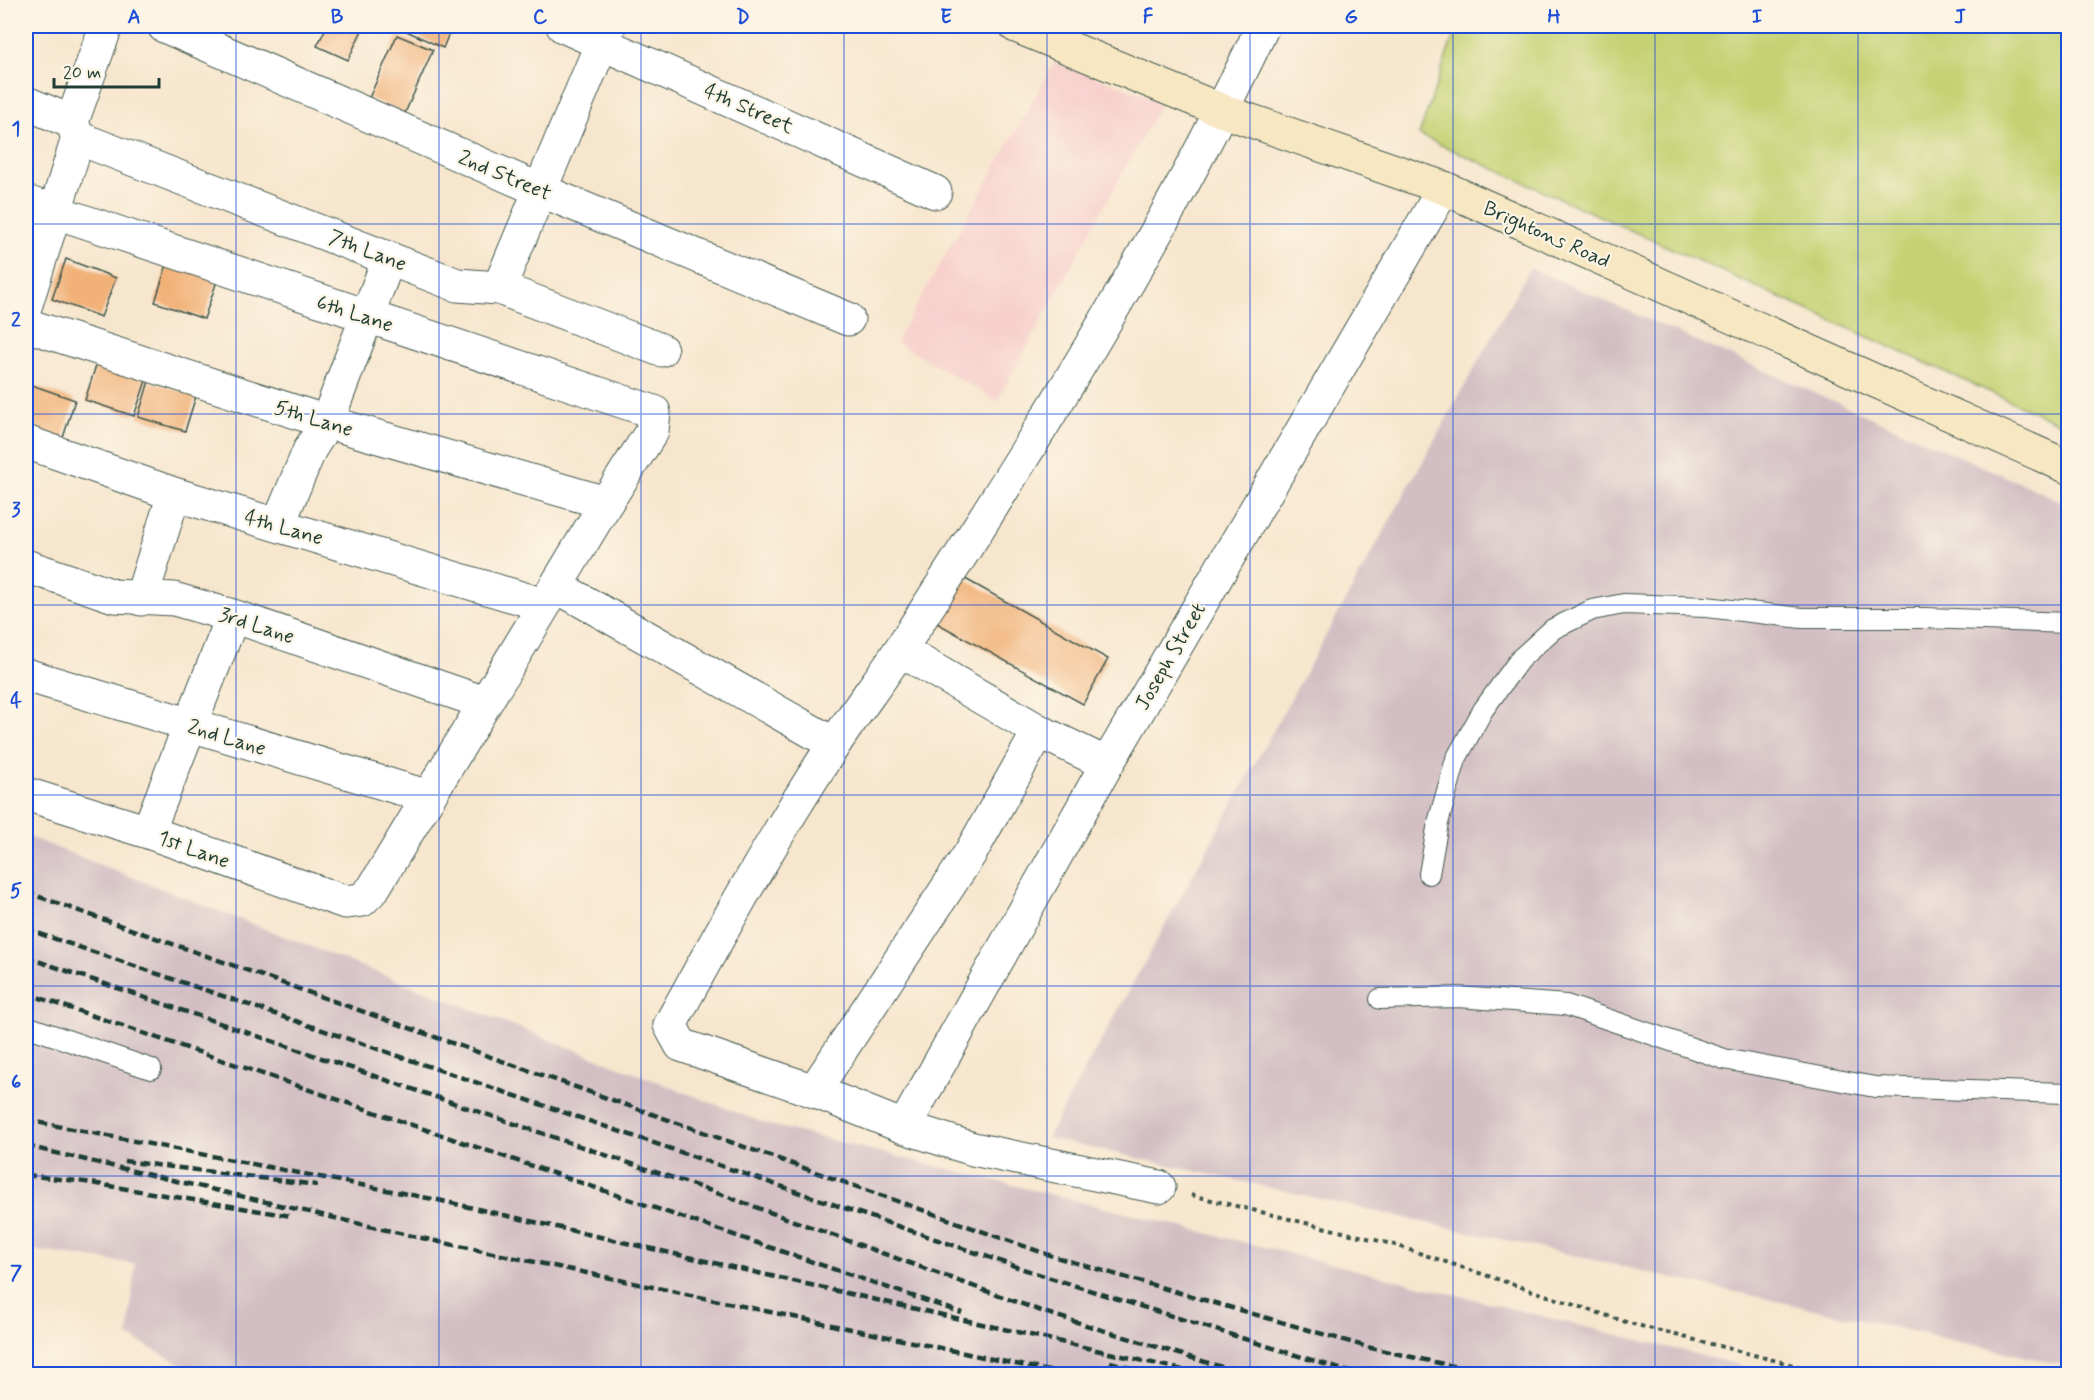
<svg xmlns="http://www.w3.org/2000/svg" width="2094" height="1400" font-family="Mynerve,sans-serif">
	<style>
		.built { fill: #f7d0cc }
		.industrial { fill: #d2bec3 }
		.green { fill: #c5d273; stroke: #728854; stroke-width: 1.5 }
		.building { fill: #f1b177 }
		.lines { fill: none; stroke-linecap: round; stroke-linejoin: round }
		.lane-casing { stroke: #3f564b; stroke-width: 22 }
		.street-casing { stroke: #3f564b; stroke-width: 35 }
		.secondary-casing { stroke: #3f564b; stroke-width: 35 }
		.path { stroke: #3f564b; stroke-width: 4; stroke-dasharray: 4.5 4.5; stroke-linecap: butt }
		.lane { stroke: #fff; stroke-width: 20 }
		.street { stroke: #fff; stroke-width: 33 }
		.secondary { stroke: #f7e8c3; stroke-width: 33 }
		.rail { stroke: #1f3d34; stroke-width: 4.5; stroke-dasharray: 9 4.5; stroke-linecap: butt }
		.grid { fill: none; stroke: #1d4ed8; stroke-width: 1.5; stroke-opacity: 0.55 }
		.labels { text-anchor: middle; stroke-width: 4.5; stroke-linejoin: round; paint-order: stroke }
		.street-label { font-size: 21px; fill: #1f3d34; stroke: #fcf5e5 }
		.neatline { fill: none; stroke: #1d4ed8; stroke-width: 2 }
		.grid-label { font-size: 20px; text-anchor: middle; font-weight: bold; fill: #1d4ed8 }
	</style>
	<rect width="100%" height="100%" fill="#fcf5e5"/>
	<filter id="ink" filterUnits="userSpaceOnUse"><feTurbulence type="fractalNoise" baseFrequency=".0167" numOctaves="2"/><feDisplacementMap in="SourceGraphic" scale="12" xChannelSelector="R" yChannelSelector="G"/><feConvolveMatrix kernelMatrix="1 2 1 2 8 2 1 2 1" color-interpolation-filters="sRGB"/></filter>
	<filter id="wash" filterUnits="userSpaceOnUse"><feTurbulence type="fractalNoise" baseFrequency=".008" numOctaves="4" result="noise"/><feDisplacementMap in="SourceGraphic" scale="24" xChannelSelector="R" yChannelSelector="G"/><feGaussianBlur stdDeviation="1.35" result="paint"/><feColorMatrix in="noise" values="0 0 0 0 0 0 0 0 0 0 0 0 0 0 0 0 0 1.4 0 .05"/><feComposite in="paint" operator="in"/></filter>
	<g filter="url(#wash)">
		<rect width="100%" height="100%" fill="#f7e6ce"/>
		<path class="built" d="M1055,62L1162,101L997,401L896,342Z"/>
		<path class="industrial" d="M1530,268L2068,504V1366L1047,1138Z
			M26,836L766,1124L1776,1374H200L128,1336L135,1264L26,1249Z"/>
		<path class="green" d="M1457,26H2068V427L1419,135Z"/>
		<g id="blocks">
			<path class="building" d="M327,26H364L348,60L317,46Z
				M402,26H452L443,48L400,28Z
				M397,35L433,50L405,113L369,98Z
				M66,259L116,278L101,317L52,299Z
				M168,261L218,278L204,319L155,302Z
				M97,362L147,378L134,416L85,400Z
				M149,381L196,396L185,431L138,417Z
				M26,383L75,400L61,444L26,432Z
				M960,576L1108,659L1083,704L935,622Z"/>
		</g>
	</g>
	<g filter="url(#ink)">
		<use href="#blocks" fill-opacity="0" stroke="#3f564b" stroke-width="1.5"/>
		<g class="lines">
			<defs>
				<path id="lane" d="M1429,874L1438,823L1456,759L1483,710L1520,659L1553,629L1592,610L1624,604L1706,607L1802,618H1925L2068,623
					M1380,999L1458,997L1566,1005L1724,1059L1875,1087L2068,1093
					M26,1026L151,1069"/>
				<path id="street" d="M164,26L540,190L848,319
					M563,26L935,192
					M26,103L72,122
					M78,138L457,285L499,288L661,350
					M26,202L654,412L652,431L606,503L373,889L362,900L345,902L148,832L26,794
					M499,288L609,26
					M26,304L78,138L72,122L106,26
					M26,325L327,422L606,503
					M26,442L174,494L544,605
					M278,525L310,449L327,422L389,258
					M26,566L114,596L174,599L233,616L485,703
					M556,586L834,744
					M141,599L174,494
					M900,650L1039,731L1107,764
					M26,675L429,797
					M148,832L233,616
					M814,1091L971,852L1039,731
					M904,1127L1107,764L1444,188
					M1159,1187L973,1149L904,1127L814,1091L681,1045L670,1025C722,930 775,834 835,743C857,710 881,679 902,647C1032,446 1161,242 1263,26"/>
				<path id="secondary" d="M1016,26L1223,111L1444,188L2068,467"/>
			</defs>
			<use href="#lane" class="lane-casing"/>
			<use href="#street" class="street-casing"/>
			<use href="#secondary" class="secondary-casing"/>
			<path class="path" d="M1191,1195L1392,1244L1629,1323L1828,1374"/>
			<use href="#lane" class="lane"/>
			<use href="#street" class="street"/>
			<use href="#secondary" class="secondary"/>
			<path class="rail" d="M26,892L1052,1256L1371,1348L1489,1374
				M26,929L1041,1275L1356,1374
				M26,957L717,1193L1044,1312L1244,1374
				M26,993L962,1313
				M26,1120L438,1200L1201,1374
				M26,1146L412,1236L1063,1374
				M124,1161L317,1185
				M26,1175L85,1182L291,1216
				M1110,1362L1151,1374"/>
		</g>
	</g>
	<path class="grid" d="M236,26V1374M439,26V1374M641,26V1374M844,26V1374M1047,26V1374M1250,26V1374M1453,26V1374M1655,26V1374M1858,26V1374M26,224H2068M26,414H2068M26,605H2068M26,795H2068M26,986H2068M26,1176H2068"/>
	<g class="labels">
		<g class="street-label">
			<text transform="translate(749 108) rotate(24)" y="7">4th Street</text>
			<text transform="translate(505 175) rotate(23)" y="7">2nd Street</text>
			<text transform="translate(1547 234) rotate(24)" y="7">Brightons Road</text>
			<text transform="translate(368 250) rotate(21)" y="7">7th Lane</text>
			<text transform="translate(355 313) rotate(18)" y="7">6th Lane</text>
			<text transform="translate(314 418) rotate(17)" y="7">5th Lane</text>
			<text transform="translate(284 527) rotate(16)" y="7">4th Lane</text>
			<text transform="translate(257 625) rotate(18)" y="7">3rd Lane</text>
			<text transform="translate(1170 656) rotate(-60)" y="7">Joseph Street</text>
			<text transform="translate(227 737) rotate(17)" y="7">2nd Lane</text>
			<text transform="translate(194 849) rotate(20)" y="7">1st Lane</text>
		</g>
	</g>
	<rect width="2094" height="1400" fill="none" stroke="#fcf5e5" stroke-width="66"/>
	<path d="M54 78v9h105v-9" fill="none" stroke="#1f3d34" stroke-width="3"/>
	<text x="63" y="78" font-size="18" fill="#1f3d34" stroke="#fcf5e5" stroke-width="4.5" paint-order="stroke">20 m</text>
	<rect x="33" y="33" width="2028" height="1334" class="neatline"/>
	<g class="grid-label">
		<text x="134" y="23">A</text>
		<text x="337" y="23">B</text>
		<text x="540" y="23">C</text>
		<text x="743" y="23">D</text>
		<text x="946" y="23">E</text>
		<text x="1148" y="23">F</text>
		<text x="1351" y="23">G</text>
		<text x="1554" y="23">H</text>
		<text x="1757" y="23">I</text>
		<text x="1960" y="23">J</text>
		<text x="16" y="135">1</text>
		<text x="16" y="326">2</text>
		<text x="16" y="516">3</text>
		<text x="16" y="707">4</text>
		<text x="16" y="897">5</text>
		<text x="16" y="1088">6</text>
		<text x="16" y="1279">7</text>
	</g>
</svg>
